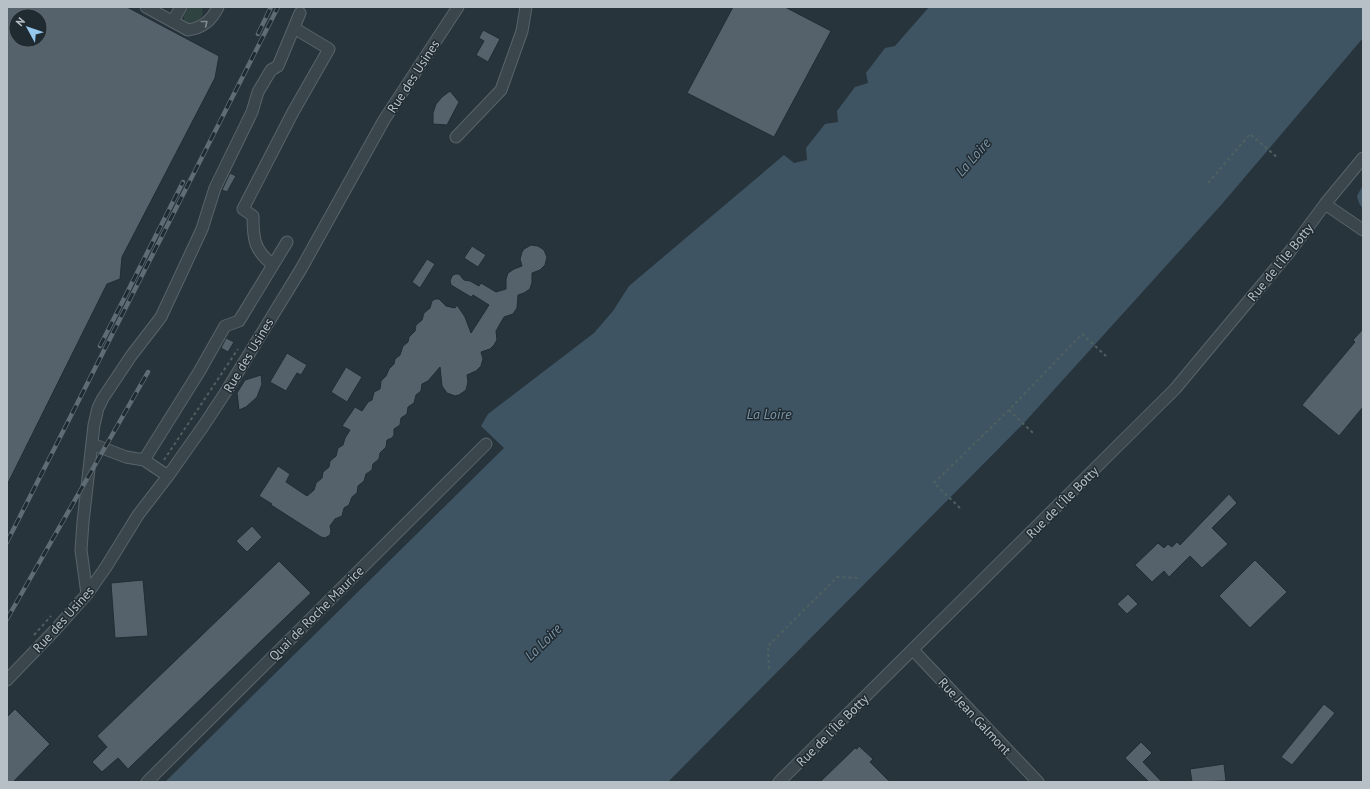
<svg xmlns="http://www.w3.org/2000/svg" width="1370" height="789" font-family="'PT Sans',sans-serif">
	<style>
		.green { fill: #2f4440 }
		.water { fill: #3f5463 }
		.building { fill: #55626b; stroke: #222c33; fill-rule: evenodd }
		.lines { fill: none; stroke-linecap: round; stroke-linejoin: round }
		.minor-casing { stroke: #59636a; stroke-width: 13 }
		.path { stroke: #4e605f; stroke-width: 2; stroke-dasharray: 3 3; stroke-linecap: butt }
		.minor { stroke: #3b454c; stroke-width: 11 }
		.rail-casing { stroke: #5f6c75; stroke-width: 4.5 }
		.rail { stroke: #202a31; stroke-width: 3; stroke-dasharray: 9; stroke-linecap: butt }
		.oneway { stroke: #7f8990 }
		.labels { text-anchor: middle; stroke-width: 3; stroke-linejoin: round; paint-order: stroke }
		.street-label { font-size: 13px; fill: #b7c0c7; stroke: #202a31 }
		.water-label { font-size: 14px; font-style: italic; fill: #7b96a7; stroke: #202a31 }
	</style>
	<rect width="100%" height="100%" fill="#27343c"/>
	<path class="green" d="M189,7H202C205,17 199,21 190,25L184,21V16Z"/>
	<path class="water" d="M929,7H1363V38L1222,204L1023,424L668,782H165L504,448L481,426L488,414L594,333L613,311L629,286L784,155L794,163L807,160L806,148L825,124L838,122L837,111L855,87L868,83L866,73L885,48L895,46Z
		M1363,185V209L1359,203L1357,196Z"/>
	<path class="building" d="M7,7H127L219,56L215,78L122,257L120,279L107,284L7,485ZM16,16H40V40H16Z
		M733,7H785L831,31L774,137L687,93Z
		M483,30L500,39L488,62L476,55L484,41L479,38Z
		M450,91L459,102L447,125L433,124V113L436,104L442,97Z
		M230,173L236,176L227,192L222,190Z
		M531,245L538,246L544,250L547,257L545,265L540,270L532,273V282L530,289L524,293L518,295L517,308L513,314L504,317L496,331L497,340L494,345L490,349L481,352L483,359L481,366L476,371L467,375L468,382L466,390L459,395L455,396L447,393L442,386L440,367L428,381L422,384L421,391L416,395L414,403L408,407L407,414L401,418L400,425L394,429V435L392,438L387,440L386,447L380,453L379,459L373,464L372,470L366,474L364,481L358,486L357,493L352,497L349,505L344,508L342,516L335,519L330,526L331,531L330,535L325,538L321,537L271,505L272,504L259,496L278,466L290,474L286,482L307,496L314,490L316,483L322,478L323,472L329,467L330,461L336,456L338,448L343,445L345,438L350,430L342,426L355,407L362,411L368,402L372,400L374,392L380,389L381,381L386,376L389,369L394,364L395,359L400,355L403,346L408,342L409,337L415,331L416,325L422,320L424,313L430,308L432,301L435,299H439L446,306L455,308L457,305L465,317L471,333L489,305L473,295L471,297L451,285L450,281L452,276L455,274H459L464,280L470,281L479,286L481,283L496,292L506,289V279L508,273L514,269L522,266L520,259L522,252L524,249Z
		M472,246L486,255L478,267L464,258Z
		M427,259L435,264L420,288L412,282Z
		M1363,329V407L1339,436L1302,405L1355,342L1353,340Z
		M226,338L234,342L228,352L221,348Z
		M287,353L307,365L301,375L297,373L286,391L270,382Z
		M346,367L362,377L347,402L331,392Z
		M261,375L262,384L257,397L246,407L239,410L237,393L245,380Z
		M1229,494L1237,503L1212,528L1228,544L1202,568L1190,556L1169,577L1164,571L1152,582L1135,565L1158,543L1164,548L1168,544L1172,547L1177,542L1180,545Z
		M252,526L262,537L247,552L236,541Z
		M1255,560L1287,592L1250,628L1219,596Z
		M279,561L311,593L128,769L118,758L102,772L92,762L107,747L97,736Z
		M143,580L148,636L115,638L111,583Z
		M1128,594L1138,604L1127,614L1117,604Z
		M1324,704L1335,713L1292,765L1281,757Z
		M15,709L50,744L13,782H7V717Z
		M1141,742L1152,753L1143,762L1162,782H1149L1125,758Z
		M859,746L873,759L870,762L890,782H820L855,748L857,749Z
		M1224,764L1226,781L1192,782L1190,769Z"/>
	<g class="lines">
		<defs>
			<path id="minor" d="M146,7L188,30C203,28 212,20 218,7
				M173,21L181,7
				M456,137L501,90L522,31L526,7
				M1325,204L1363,230
				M273,265C254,250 253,239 253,216L243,209L293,112L329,49L294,28
				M92,444L126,457L144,460L168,476
				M144,460L199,372L225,326L239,321L287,242
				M87,594L81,550L83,522L94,425L98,408L103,398L131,356L161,317L202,229L215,188L252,112L258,92L271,70L278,66L300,13
				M913,650L1038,782
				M7,680L55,630L87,594L106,567L138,515L168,476L204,425L227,390L301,269L384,120L458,7
				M147,782L486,444
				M779,782L1175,389L1291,250L1325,204L1363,158"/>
		</defs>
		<use href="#minor" class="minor-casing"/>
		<path class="path" d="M1208,183L1250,134L1278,158
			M1009,410L1033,433
			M164,460L238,349
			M960,508L934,483L1009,410L1082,334L1106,356
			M34,635L51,616
			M769,669L768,646L837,577L859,578"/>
		<use href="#minor" class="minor"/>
		<defs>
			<path id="rail" d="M258,34L271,7
				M100,346L183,182
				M7,542L278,7
				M7,619L148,372"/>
		</defs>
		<use href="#rail" class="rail-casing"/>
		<use href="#rail" class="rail"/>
	</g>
	<defs><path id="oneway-chevron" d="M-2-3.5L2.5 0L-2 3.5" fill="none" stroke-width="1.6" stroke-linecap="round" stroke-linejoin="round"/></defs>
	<use class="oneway" href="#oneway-chevron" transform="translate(205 23) rotate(-39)"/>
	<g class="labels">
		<g class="street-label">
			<text transform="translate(413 76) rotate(-57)" y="5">Rue des Usines</text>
			<text transform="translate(1280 262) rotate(-51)" y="5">Rue de l'Île Botty</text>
			<text transform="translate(248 355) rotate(-59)" y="5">Rue des Usines</text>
			<text transform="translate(1062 502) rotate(-45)" y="5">Rue de l'Île Botty</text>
			<text transform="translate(316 613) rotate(-45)" y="5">Quai de Roche Maurice</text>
			<text transform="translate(63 619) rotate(-48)" y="5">Rue des Usines</text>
			<text transform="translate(975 716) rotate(47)" y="5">Rue Jean Galmont</text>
			<text transform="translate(832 730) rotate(-45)" y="5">Rue de l'Île Botty</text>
		</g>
		<g class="water-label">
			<text transform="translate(973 157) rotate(-49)" y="5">La Loire</text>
			<text x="769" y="419">La Loire</text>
			<text transform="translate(543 642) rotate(-45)" y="5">La Loire</text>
		</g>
	</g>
	<rect width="1370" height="789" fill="none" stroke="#b7c0c7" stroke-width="16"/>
	<g transform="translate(28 28) rotate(310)"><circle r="19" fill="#202a31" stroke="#5c666d"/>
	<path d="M0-3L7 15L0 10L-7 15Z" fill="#96c7ed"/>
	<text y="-6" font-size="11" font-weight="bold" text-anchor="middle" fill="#b7c0c7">N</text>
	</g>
</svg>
